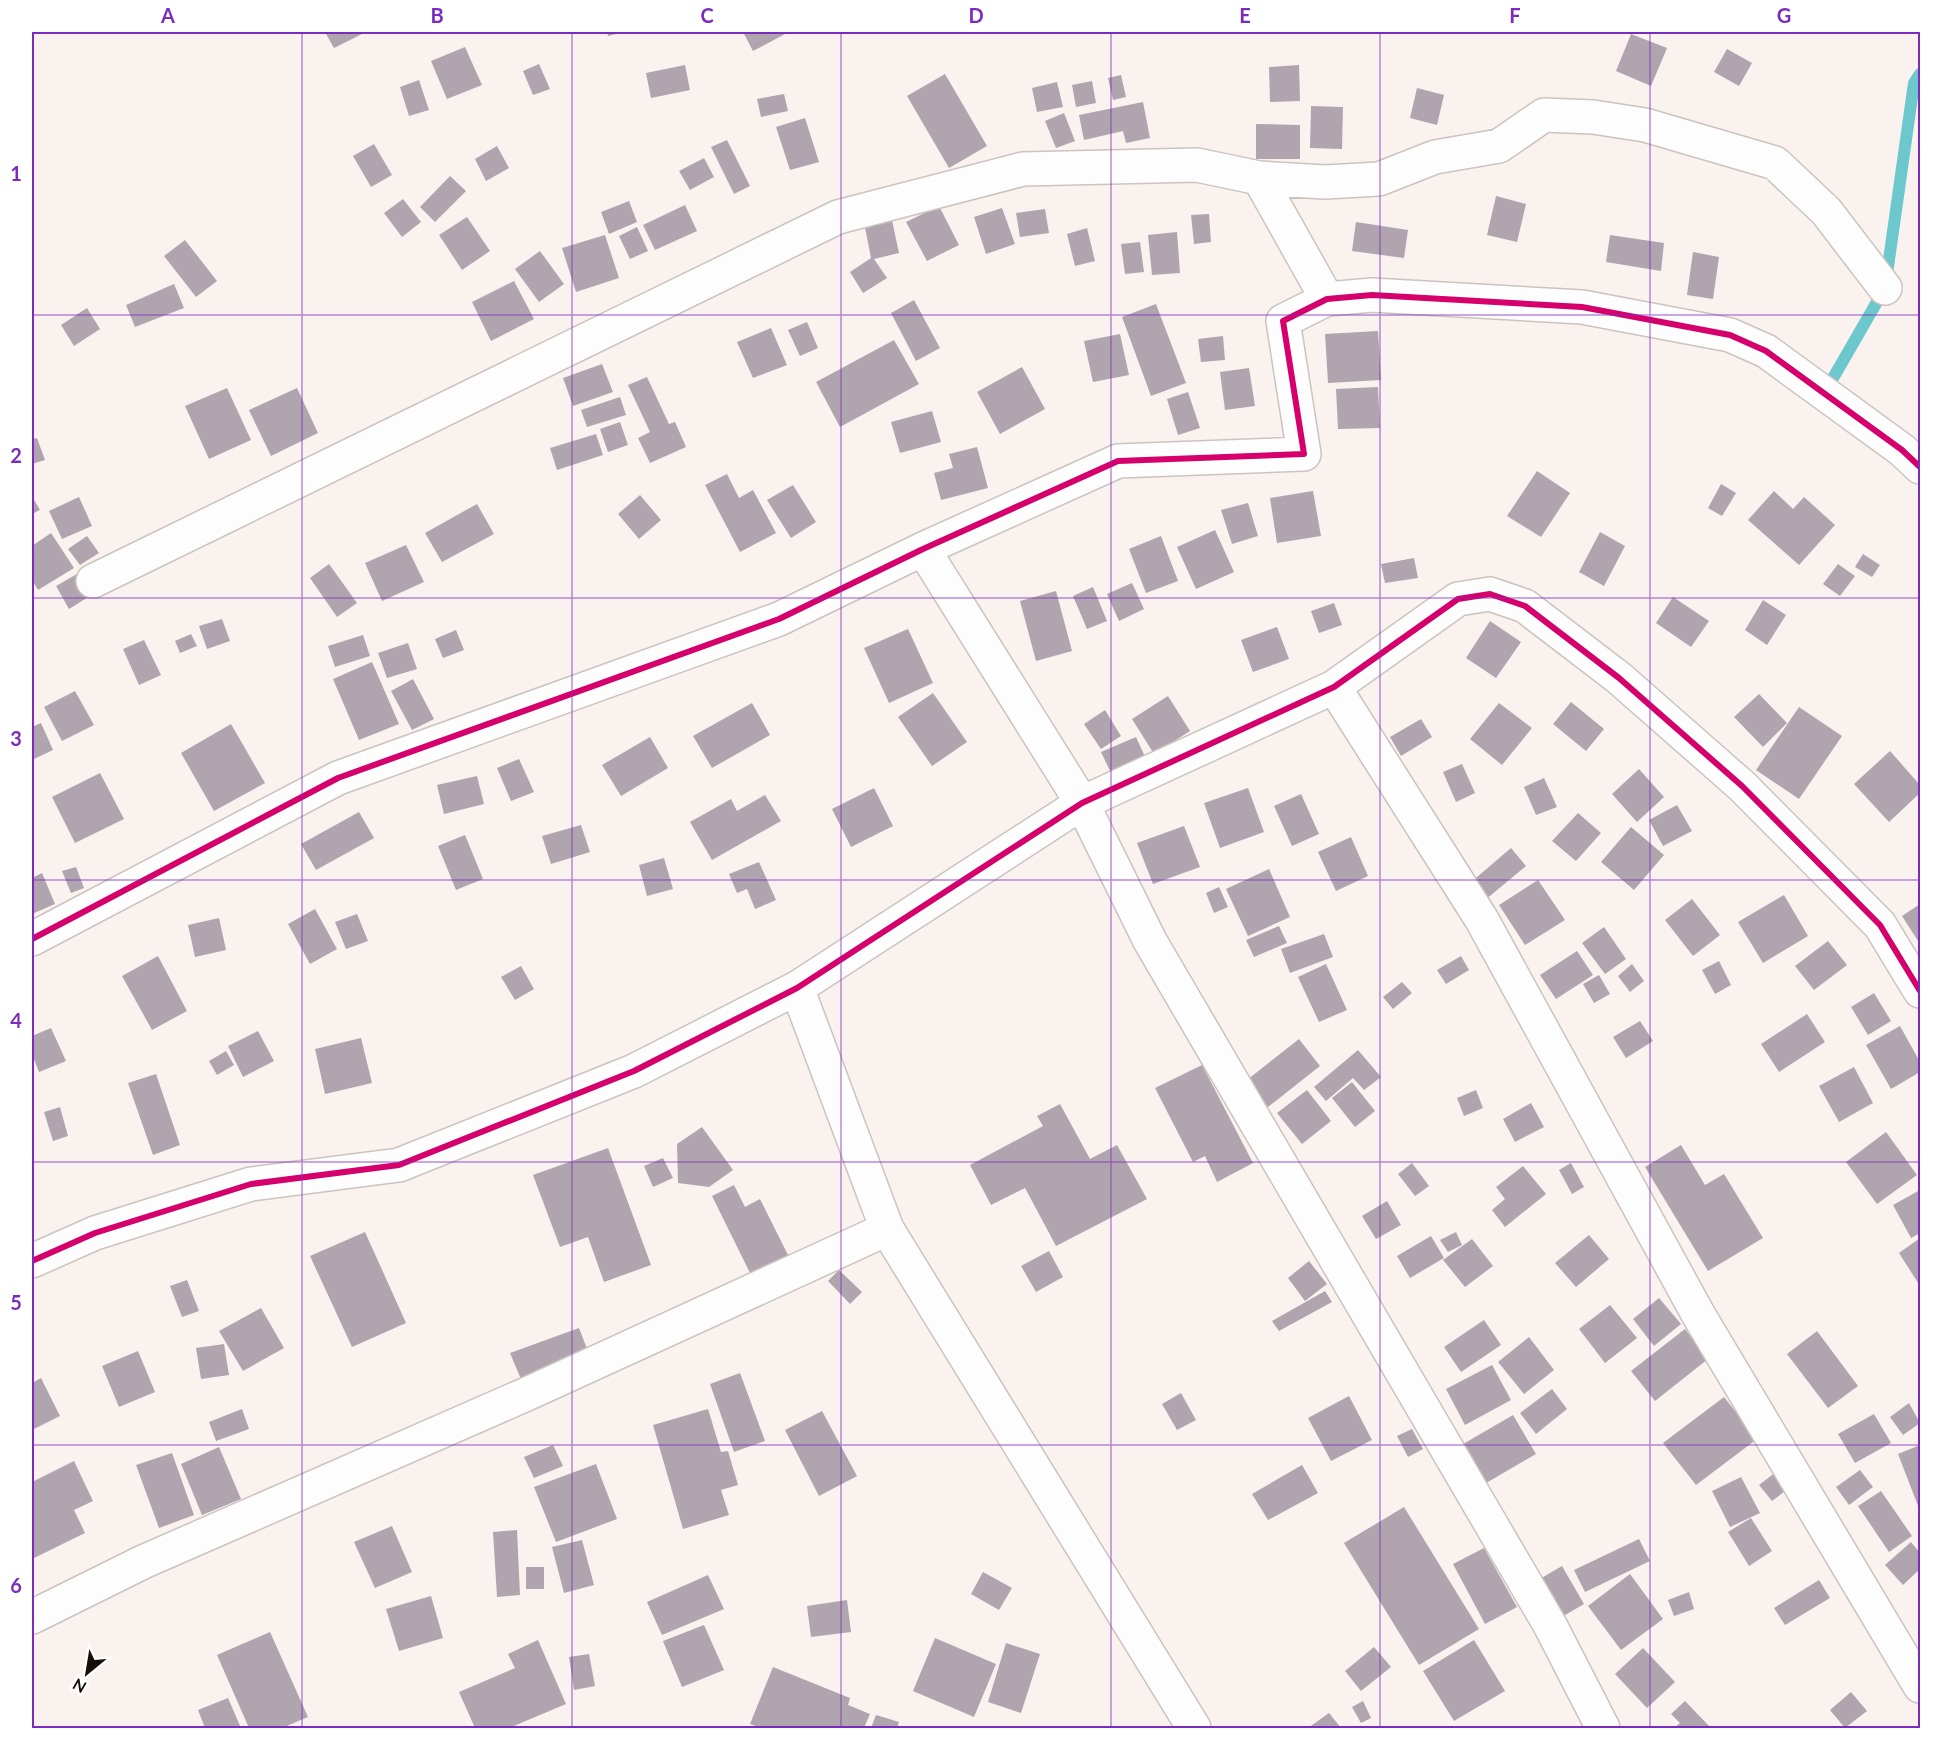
<svg xmlns="http://www.w3.org/2000/svg" width="1952" height="1760" font-family="Lato,sans-serif">
	<style>
		.lines { fill: none; stroke-linecap: round; stroke-linejoin: round }
		.stream { stroke: #6dc8cd; stroke-width: 12 }
		.building { fill: #b0a4af }
		.minor-casing { stroke: #ccc3bf; stroke-width: 36 }
		.minor { stroke: #fefdfd; stroke-width: 33 }
		.cycleway-casing { stroke: #fff; stroke-width: 10 }
		.cycleway { stroke: #d6006c; stroke-width: 6 }
		.grid { fill: none; stroke: #7b2cbf; stroke-width: 1.5; stroke-opacity: 0.55 }
		.neatline { fill: none; stroke: #7b2cbf; stroke-width: 2 }
		.grid-label { font-size: 20px; text-anchor: middle; font-weight: bold; fill: #7b2cbf }
	</style>
	<rect width="100%" height="100%" fill="#faf2ef"/>
	<g class="lines">
		<path class="stream" d="M1825,392L1885,288L1914,83L1920,74"/>
	</g>
	<path class="building" d="M325,32H363L364,33L334,48Z
		M607,32H624L608,36Z
		M743,32H789L753,51Z
		M1631,34L1667,48L1651,86L1616,71Z
		M465,47L482,85L447,99L431,61Z
		M1727,49L1752,63L1739,86L1714,72Z
		M539,64L550,89L533,95L523,71Z
		M685,65L690,90L651,98L646,73Z
		M1299,65L1300,101L1270,102L1269,67Z
		M945,74L987,146L949,168L907,96Z
		M1121,75L1126,97L1113,100L1108,78Z
		M419,80L429,110L409,116L400,87Z
		M1092,81L1096,103L1076,107L1072,85Z
		M1057,82L1063,107L1037,112L1032,88Z
		M1417,88L1444,95L1437,125L1410,118Z
		M784,94L788,111L761,117L757,99Z
		M1143,102L1150,138L1126,143L1123,131L1084,140L1079,115Z
		M1311,106L1343,107L1342,149L1310,148Z
		M1064,113L1075,141L1056,148L1045,121Z
		M805,118L819,162L790,170L776,127Z
		M1256,124L1300,125V159H1256Z
		M727,140L750,186L734,194L711,147Z
		M374,144L392,175L371,187L353,156Z
		M497,146L509,168L486,181L475,159Z
		M704,158L714,177L690,190L679,171Z
		M450,176L466,191L435,222L420,207Z
		M1496,196L1526,204L1517,242L1487,235Z
		M403,199L421,222L402,237L384,213Z
		M629,201L637,222L609,234L601,212Z
		M685,205L697,231L655,250L643,225Z
		M939,206L959,245L927,261L906,222Z
		M1002,208L1015,244L986,254L974,217Z
		M1045,209L1049,233L1020,237L1016,213Z
		M890,211L899,253L874,259L887,278L863,293L850,272L871,258L863,217Z
		M1209,214L1211,242L1194,244L1191,215Z
		M467,217L490,251L462,270L439,235Z
		M1356,222L1408,230L1404,258L1352,251Z
		M637,227L648,251L630,259L619,236Z
		M1087,228L1095,261L1075,266L1067,234Z
		M1177,232L1180,273L1152,275L1148,235Z
		M605,235L619,278L576,292L562,248Z
		M1610,235L1664,243L1661,271L1606,262Z
		M185,240L217,281L196,297L164,256Z
		M1140,242L1144,272L1125,274L1121,244Z
		M540,251L564,284L539,302L515,269Z
		M1693,252L1719,257L1713,299L1687,295Z
		M514,281L534,319L491,341L472,302Z
		M174,284L184,308L135,327L126,305Z
		M914,300L940,348L916,361L891,313Z
		M1156,304L1186,383L1151,396L1122,317Z
		M87,308L100,329L74,346L61,325Z
		M807,322L818,348L800,356L788,330Z
		M771,328L787,365L753,378L737,342Z
		M1378,331L1381,380L1328,383L1325,334Z
		M1120,334L1129,375L1093,382L1084,341Z
		M1223,336L1225,360L1201,362L1198,339Z
		M894,340L919,384L840,427L816,382Z
		M602,364L613,392L573,406L563,378Z
		M1022,367L1045,409L1000,434L977,392Z
		M1249,368L1255,406L1225,410L1220,372Z
		M647,377L669,424L675,422L686,447L650,463L638,438L650,432L628,385Z
		M1378,387L1380,428L1338,429L1336,389Z
		M227,388L251,440L209,459L185,406Z
		M297,388L318,433L271,456L249,410Z
		M1188,392L1200,428L1178,435L1167,399Z
		M620,397L626,415L587,427L581,410Z
		M932,411L941,442L900,453L891,422Z
		M620,422L628,445L608,452L600,429Z
		M596,434L603,455L557,470L550,448Z
		M37,438L45,460L32,464V439Z
		M977,447L988,488L941,500L934,473L953,468L949,454Z
		M1537,471L1570,493L1541,537L1507,516Z
		M727,474L739,498L753,490L776,533L740,552L705,485Z
		M1721,484L1736,493L1722,516L1708,508Z
		M793,485L816,522L791,538L767,500Z
		M1313,491L1321,536L1277,543L1270,498Z
		M1774,491L1793,509L1804,497L1835,525L1799,565L1748,520Z
		M640,495L661,520L639,539L618,514Z
		M32,496L40,510L32,514Z
		M79,497L92,526L62,539L49,511Z
		M1248,503L1258,536L1232,544L1221,510Z
		M477,504L494,534L442,562L425,533Z
		M1215,530L1234,572L1196,589L1177,547Z
		M1600,532L1625,546L1604,586L1579,572Z
		M51,533L74,568L38,590L32,580V546Z
		M87,536L99,553L80,565L68,549Z
		M1161,536L1178,581L1146,593L1129,549Z
		M406,545L424,582L382,601L365,563Z
		M1863,554L1880,565L1872,577L1855,567Z
		M1414,558L1418,578L1385,583L1381,564Z
		M329,564L357,603L337,617L310,578Z
		M1838,564L1855,576L1840,596L1823,584Z
		M77,574L90,596L69,609L56,586Z
		M1132,583L1144,609L1119,621L1107,594Z
		M1093,587L1107,621L1087,629L1073,596Z
		M1056,591L1072,651L1036,661L1020,601Z
		M1673,597L1709,621L1691,647L1656,623Z
		M1763,600L1786,615L1767,645L1745,630Z
		M1334,603L1342,625L1319,633L1311,611Z
		M222,619L230,641L207,649L199,626Z
		M1490,621L1521,642L1496,678L1466,658Z
		M1277,627L1289,659L1253,672L1241,640Z
		M908,629L933,683L889,703L864,648Z
		M456,630L464,650L443,658L435,639Z
		M191,634L197,646L180,653L175,641Z
		M363,635L370,656L335,667L328,646Z
		M144,640L161,675L139,685L123,649Z
		M408,643L417,669L387,678L378,653Z
		M372,662L399,724L359,740L333,679Z
		M413,679L434,719L412,730L391,691Z
		M75,691L94,725L62,741L44,707Z
		M933,693L967,742L932,766L898,717Z
		M1759,694L1787,723L1763,747L1734,717Z
		M1168,696L1190,731L1154,754L1132,719Z
		M1571,702L1604,729L1586,751L1553,724Z
		M752,703L770,735L712,768L693,736Z
		M1499,703L1532,728L1502,765L1470,739Z
		M1799,707L1842,736L1799,799L1756,770Z
		M1105,710L1121,736L1101,749L1084,724Z
		M1421,719L1432,737L1401,756L1390,737Z
		M41,723L53,750L32,760V727Z
		M231,724L265,783L214,811L181,753Z
		M650,737L668,768L621,796L602,765Z
		M1136,737L1147,761L1113,777L1101,752Z
		M1890,751L1920,785V793L1889,822L1854,784Z
		M519,759L534,792L511,801L497,768Z
		M1462,764L1475,793L1456,802L1443,772Z
		M1639,769L1664,797L1637,822L1612,794Z
		M100,773L124,819L75,843L52,797Z
		M477,776L484,804L444,814L437,785Z
		M1544,778L1557,807L1536,815L1524,787Z
		M874,788L893,826L851,847L832,809Z
		M1248,788L1264,832L1220,848L1204,803Z
		M1301,794L1319,834L1292,846L1274,806Z
		M765,795L781,821L712,860L690,822L731,799L737,811Z
		M1677,805L1692,831L1663,846L1649,820Z
		M359,812L374,838L316,870L301,844Z
		M1578,813L1601,833L1576,861L1552,841Z
		M581,825L590,852L551,864L542,836Z
		M1184,826L1200,867L1153,884L1137,843Z
		M1631,827L1664,855L1634,890L1601,862Z
		M465,835L483,879L456,890L438,846Z
		M1351,837L1368,876L1336,891L1318,852Z
		M1511,848L1526,866L1485,900L1470,883Z
		M664,858L673,889L647,896L639,865Z
		M759,862L776,900L755,909L747,889L737,893L729,874Z
		M76,867L84,888L71,893L62,871Z
		M1269,869L1290,917L1248,936L1226,889Z
		M42,873L55,904L32,914V878Z
		M1538,880L1565,920L1525,945L1499,905Z
		M1219,887L1228,907L1214,913L1206,893Z
		M1784,895L1808,936L1763,963L1738,922Z
		M1692,899L1720,935L1693,956L1665,920Z
		M1920,904V944L1902,916Z
		M315,909L337,949L310,964L288,924Z
		M357,914L368,941L346,949L335,922Z
		M219,918L226,950L195,957L188,925Z
		M1279,926L1287,943L1254,957L1246,940Z
		M1604,927L1626,959L1605,974L1582,943Z
		M1324,934L1333,957L1290,973L1281,949Z
		M1828,941L1847,965L1814,990L1795,966Z
		M1577,951L1593,975L1556,999L1540,975Z
		M158,956L187,1011L152,1030L122,976Z
		M1461,956L1469,970L1446,984L1437,970Z
		M1719,961L1731,985L1715,994L1702,970Z
		M1326,964L1347,1010L1319,1022L1298,977Z
		M1632,964L1644,981L1630,992L1618,976Z
		M521,966L534,989L515,1000L501,977Z
		M1599,975L1610,994L1594,1003L1583,984Z
		M1402,982L1412,993L1393,1009L1383,997Z
		M1874,993L1891,1021L1868,1035L1851,1007Z
		M1807,1014L1825,1042L1779,1072L1761,1044Z
		M1640,1021L1653,1041L1626,1058L1613,1037Z
		M1900,1026L1920,1062V1072L1891,1089L1866,1045Z
		M51,1028L66,1061L39,1072L32,1054V1036Z
		M258,1031L274,1061L243,1077L228,1046Z
		M361,1038L372,1083L325,1094L315,1049Z
		M1299,1039L1320,1066L1268,1107L1247,1080Z
		M1358,1050L1381,1077L1364,1090L1353,1078L1326,1101L1314,1087Z
		M226,1051L234,1065L217,1075L209,1061Z
		M1202,1065L1253,1163L1217,1182L1205,1156L1193,1162L1155,1088Z
		M1854,1067L1873,1103L1839,1122L1819,1086Z
		M156,1074L180,1145L153,1155L128,1083Z
		M1352,1082L1375,1111L1355,1127L1332,1098Z
		M1307,1090L1331,1121L1302,1144L1277,1113Z
		M1476,1090L1483,1108L1464,1116L1457,1098Z
		M1531,1103L1544,1127L1515,1142L1503,1119Z
		M1060,1104L1090,1159L1117,1145L1147,1199L1056,1246L1025,1188L991,1205L970,1165L1043,1126L1037,1116Z
		M60,1107L68,1136L53,1141L44,1112Z
		M702,1127L733,1170L709,1187L678,1183L677,1144Z
		M1886,1132L1917,1175L1877,1204L1846,1162Z
		M1681,1145L1705,1185L1724,1174L1763,1238L1708,1271L1645,1167Z
		M608,1148L651,1265L604,1282L588,1237L560,1247L533,1175Z
		M663,1158L673,1178L653,1187L644,1166Z
		M1412,1163L1429,1186L1415,1196L1398,1174Z
		M1571,1163L1584,1187L1572,1194L1559,1170Z
		M1523,1166L1546,1194L1505,1227L1492,1210L1505,1199L1496,1187Z
		M734,1185L745,1207L760,1199L789,1257L751,1275L712,1196Z
		M1920,1190V1233L1911,1238L1893,1205Z
		M1387,1201L1401,1225L1376,1239L1362,1216Z
		M365,1232L406,1323L352,1347L310,1256Z
		M1456,1232L1462,1245L1448,1252L1440,1240Z
		M1589,1235L1609,1259L1576,1287L1555,1263Z
		M1431,1236L1444,1258L1410,1278L1397,1256Z
		M1920,1238V1286L1899,1253Z
		M1472,1239L1493,1266L1465,1287L1443,1260Z
		M1049,1251L1063,1277L1036,1292L1021,1266Z
		M1309,1261L1327,1284L1305,1301L1288,1278Z
		M839,1270L862,1292L850,1304L828,1281Z
		M187,1280L199,1311L182,1317L170,1286Z
		M1325,1291L1332,1302L1279,1331L1272,1321Z
		M1659,1298L1681,1324L1654,1346L1633,1319Z
		M1610,1305L1637,1338L1605,1363L1579,1329Z
		M261,1308L284,1348L243,1371L219,1331Z
		M1484,1320L1501,1345L1461,1372L1444,1347Z
		M579,1328L591,1359L523,1384L510,1353Z
		M1685,1329L1708,1359L1655,1401L1631,1371Z
		M1817,1331L1858,1386L1828,1408L1787,1354Z
		M1529,1337L1554,1370L1524,1394L1498,1362Z
		M224,1344L229,1375L201,1379L196,1348Z
		M138,1351L155,1392L119,1407L102,1366Z
		M1492,1365L1511,1400L1465,1425L1446,1389Z
		M740,1373L765,1441L734,1452L710,1384Z
		M41,1378L60,1416L32,1430V1383Z
		M1552,1389L1567,1409L1536,1434L1520,1413Z
		M1181,1393L1196,1420L1177,1430L1162,1404Z
		M1349,1396L1372,1440L1331,1461L1308,1418Z
		M1724,1397L1757,1439L1696,1485L1663,1443Z
		M1909,1403L1920,1423L1903,1435L1890,1417Z
		M242,1409L249,1429L216,1441L209,1422Z
		M708,1409L721,1452L728,1451L738,1485L721,1490L729,1515L683,1529L653,1425Z
		M822,1411L857,1476L819,1496L785,1430Z
		M1874,1414L1891,1443L1855,1463L1838,1434Z
		M1513,1415L1536,1454L1481,1486L1458,1447Z
		M1412,1429L1423,1449L1408,1457L1397,1436Z
		M553,1445L563,1466L534,1478L524,1457Z
		M1920,1445V1511L1898,1454Z
		M219,1447L241,1499L202,1515L181,1464Z
		M172,1453L194,1515L159,1528L136,1465Z
		M74,1461L93,1501L74,1510L85,1533L32,1559V1482Z
		M596,1464L617,1519L556,1542L534,1487Z
		M1302,1465L1318,1493L1268,1520L1252,1494Z
		M1860,1470L1873,1487L1849,1505L1836,1487Z
		M1776,1472L1789,1488L1772,1501L1759,1485Z
		M1741,1477L1760,1513L1730,1527L1712,1491Z
		M1881,1491L1912,1536L1889,1552L1858,1506Z
		M1404,1507L1479,1629L1419,1665L1344,1543Z
		M1751,1518L1772,1551L1749,1566L1728,1532Z
		M392,1526L412,1572L375,1588L354,1542Z
		M517,1530L520,1595L497,1597L493,1532Z
		M1639,1539L1650,1561L1585,1592L1574,1570Z
		M582,1540L594,1585L564,1593L552,1547Z
		M1911,1542L1920,1553V1569L1903,1585L1885,1565Z
		M1484,1548L1517,1607L1485,1624L1453,1564Z
		M1562,1566L1584,1604L1560,1618L1538,1580Z
		M526,1567H544V1589H526Z
		M983,1572L1012,1588L999,1610L971,1594Z
		M1630,1574L1663,1619L1621,1650L1588,1606Z
		M708,1575L724,1609L662,1635L647,1602Z
		M1819,1580L1830,1598L1785,1625L1774,1608Z
		M1689,1592L1694,1609L1674,1616L1668,1600Z
		M431,1596L443,1638L399,1651L386,1609Z
		M847,1600L851,1632L811,1637L807,1606Z
		M704,1625L724,1670L682,1687L663,1641Z
		M270,1632L308,1717L282,1728H249L217,1655Z
		M935,1638L996,1664L974,1717L913,1691Z
		M538,1640L566,1704L509,1728H475L459,1692L515,1668L508,1654Z
		M1474,1640L1505,1691L1454,1721L1423,1671Z
		M1006,1643L1040,1654L1021,1713L988,1702Z
		M1374,1647L1391,1667L1361,1691L1345,1671Z
		M1643,1648L1675,1682L1647,1708L1615,1674Z
		M589,1654L595,1686L574,1690L569,1657Z
		M773,1667L850,1698L848,1705L870,1714L864,1728H761L750,1724Z
		M1851,1692L1867,1711L1845,1728L1830,1710Z
		M228,1698L241,1728H205L198,1710Z
		M1363,1701L1371,1718L1361,1723L1352,1707Z
		M1685,1701L1711,1728H1674L1680,1723L1671,1714Z
		M1329,1713L1341,1728H1308Z
		M876,1715L899,1722L897,1728H871Z"/>
	<g class="lines">
		<defs>
			<path id="minor" d="M1259,178L1325,182L1379,179L1435,157L1499,146L1544,115L1593,117L1645,125L1775,163L1826,211L1885,288
				M923,549L1082,803L1150,941L1550,1625L1603,1728
				M93,581L838,217L1023,169L1197,165L1259,178L1327,299
				M1334,687L1482,920L1698,1314L1920,1686
				M32,939L338,778L779,619L923,549L1118,461L1304,454L1283,321L1327,299L1372,295L1582,307L1730,335L1766,351L1902,450L1920,467
				M797,988L887,1229L1194,1728
				M32,1261L95,1233L251,1184L399,1165L634,1071L797,988L1082,803L1334,687L1458,599L1490,594L1525,606L1619,678L1742,786L1880,925L1920,991
				M32,1617L143,1562L529,1393L887,1229"/>
		</defs>
		<use href="#minor" class="minor-casing"/>
		<use href="#minor" class="minor"/>
		<defs>
			<path id="cycleway" d="M32,939L338,778L779,619L923,549L1118,461L1304,454L1283,321L1327,299L1372,295L1582,307L1730,335L1766,351L1902,450L1920,467
				M32,1261L95,1233L251,1184L399,1165L634,1071L797,988L1082,803L1334,687L1458,599L1490,594L1525,606L1619,678L1742,786L1880,925L1920,991"/>
		</defs>
		<use href="#cycleway" class="cycleway-casing"/>
		<use href="#cycleway" class="cycleway"/>
	</g>
	<path class="grid" d="M302,32V1728M572,32V1728M841,32V1728M1111,32V1728M1380,32V1728M1650,32V1728M32,315H1920M32,598H1920M32,880H1920M32,1162H1920M32,1445H1920"/>
	<rect width="1952" height="1760" fill="none" stroke="#ffffff" stroke-width="66"/>
	<g transform="translate(87 1673) rotate(210)" stroke="#ffffff" stroke-width="4.5" paint-order="stroke">
	<path d="M0-4.5L10 22L0 15L-10 22Z" fill="#170c08"/>
	<text y="-9" font-size="16" font-weight="bold" text-anchor="middle" fill="#170c08">N</text>
	</g>
	<rect x="33" y="33" width="1886" height="1694" class="neatline"/>
	<g class="grid-label">
		<text x="168" y="23">A</text>
		<text x="437" y="23">B</text>
		<text x="707" y="23">C</text>
		<text x="976" y="23">D</text>
		<text x="1245" y="23">E</text>
		<text x="1515" y="23">F</text>
		<text x="1784" y="23">G</text>
		<text x="16" y="181">1</text>
		<text x="16" y="463">2</text>
		<text x="16" y="746">3</text>
		<text x="16" y="1028">4</text>
		<text x="16" y="1310">5</text>
		<text x="16" y="1593">6</text>
	</g>
</svg>
